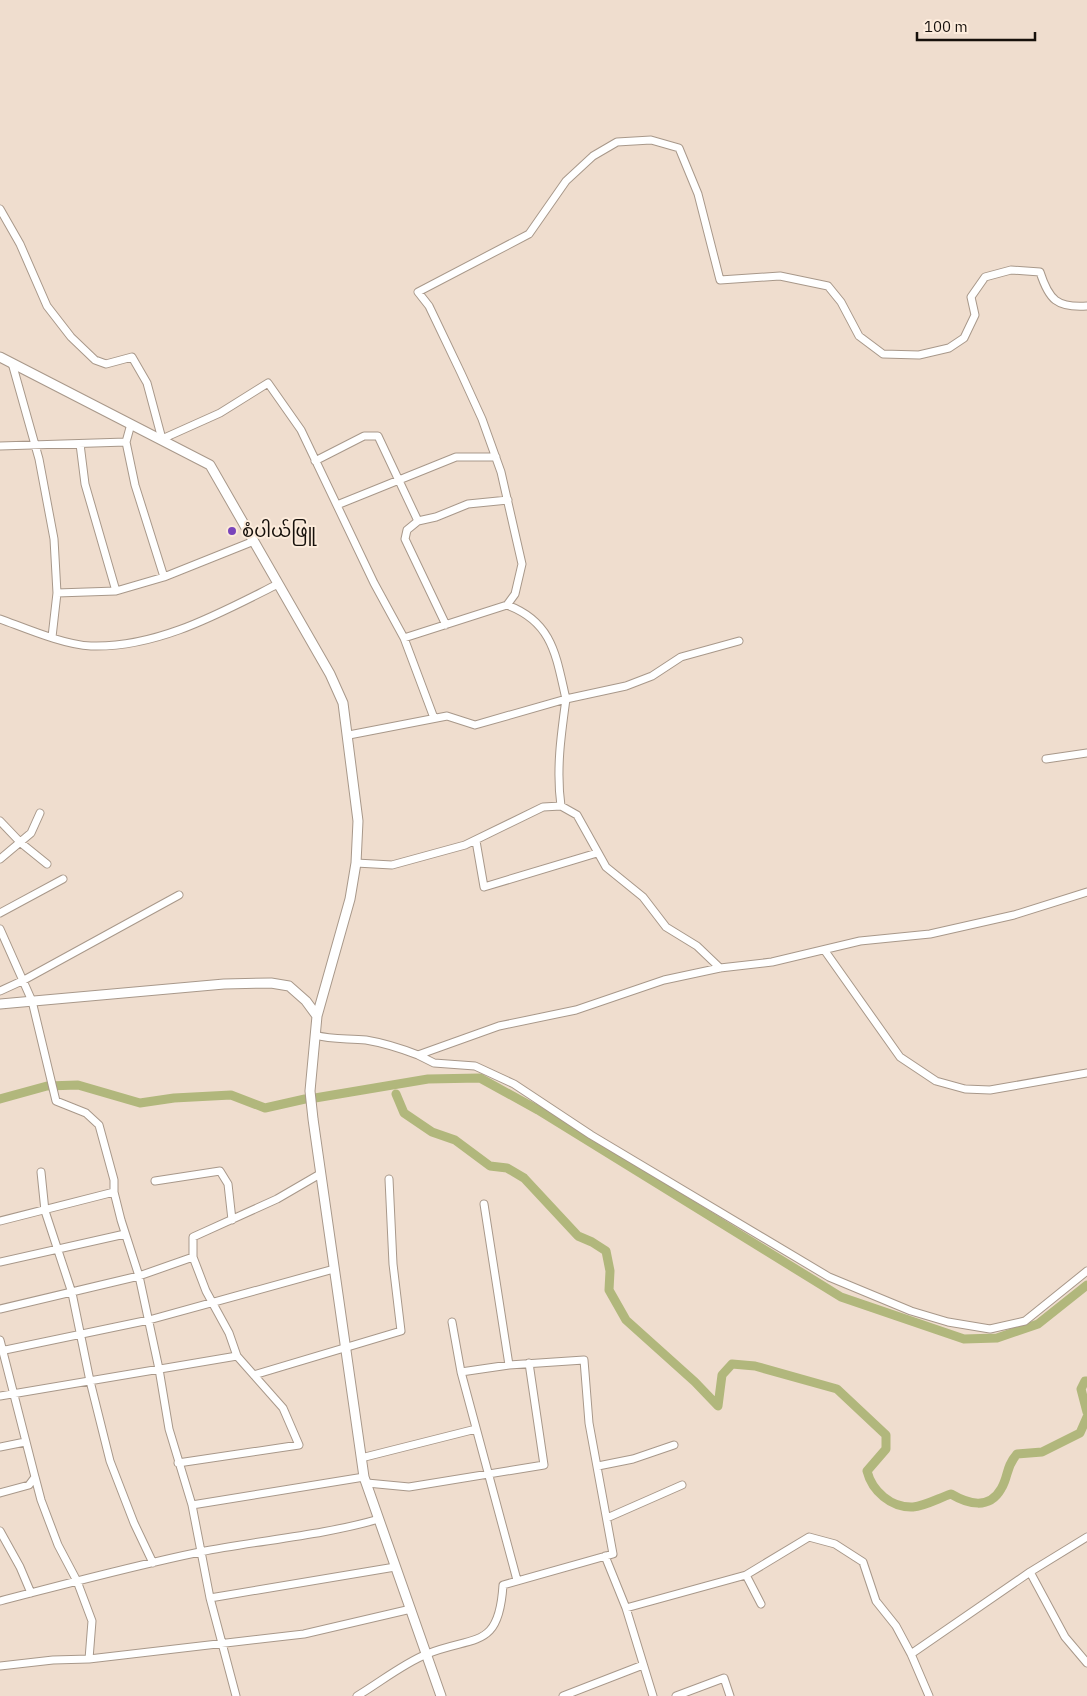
<svg xmlns="http://www.w3.org/2000/svg" width="1087" height="1696" font-family="'IBM Plex Sans','Noto Sans Myanmar',sans-serif">
	<style>
		.lines { fill: none; stroke-linecap: round; stroke-linejoin: round }
		.canal { stroke: #b1b77c; stroke-width: 9 }
		.minor-casing { stroke: #a8988a; stroke-width: 9 }
		.tertiary-casing { stroke: #a8988a; stroke-width: 11 }
		.minor { stroke: #fff; stroke-width: 7 }
		.tertiary { stroke: #fff; stroke-width: 9 }
		.poi-dot { fill: #7944bb; stroke: #fcebdb; stroke-width: 2 }
		.labels { text-anchor: middle; stroke-width: 4; stroke-linejoin: round; paint-order: stroke }
		.poi-label { font-size: 18px; fill: #16100b; stroke: #fcebdb; text-anchor: start }
	</style>
	<rect width="100%" height="100%" fill="#efddce"/>
	<g class="lines">
		<path class="canal" d="M396,1094L404,1113L432,1132L455,1140L490,1166L507,1168L524,1178L578,1236L592,1242L606,1251L610,1271L609,1290L626,1320L695,1382L718,1406L722,1375L732,1364L755,1366L837,1389L886,1435V1449L867,1471C872,1491 891,1508 913,1507C925,1506 939,1498 951,1494C968,1504 989,1510 1001,1489C1009,1476 1005,1468 1017,1454L1042,1452L1080,1433L1087,1417
			M315,1098L428,1079L480,1078L538,1110L841,1297L964,1339L997,1338L1038,1324L1087,1285
			M0,1099L47,1086L78,1085L140,1103L174,1098L231,1095L265,1108L305,1099
			M1087,1381H1085L1081,1389L1087,1412"/>
		<defs>
			<path id="minor" d="M0,209L20,244L47,306L71,337L95,360L106,364L132,357L147,383L162,439L220,413L268,383L301,430L374,583L404,638L434,718
				M12,363L39,459L54,539L57,593L52,637
				M126,442L135,485L164,577
				M80,444L85,484L116,591
				M0,446L126,442L131,424
				M315,461L364,436H378L418,521L436,517L468,504L508,500
				M337,505L456,457H496
				M418,521L407,530L405,539L446,625
				M57,593L116,591L164,577L254,541
				M0,619C25,628 64,645 91,646C158,648 220,613 278,584
				M404,638L507,605
				M739,641L681,657L652,676L626,686L566,699C556,656 553,622 507,605L515,594L522,564L501,472L482,419L461,373L429,306L418,292L529,234L566,181L593,156L617,142L651,140L679,148L698,194L720,280L780,276L828,286L841,302L859,336L883,354L919,355L949,348L964,338L975,315L971,297L985,277L1011,270L1040,272C1049,300 1057,308 1087,306
				M349,735L447,716L475,725L566,699C561,735 556,770 561,806
				M1046,759L1087,753
				M0,821L21,843L47,864
				M476,841L484,887L597,853
				M0,859L31,833L40,813
				M356,863L392,865L465,845L543,807L561,806L577,815L606,867L643,897L666,927L697,946L720,968
				M0,913L63,879
				M0,929L32,1001L56,1101L86,1113L99,1125L114,1180V1192L121,1220L139,1276L159,1369L169,1429L192,1505L210,1598L236,1696
				M825,951L900,1057L936,1081L965,1089L990,1090L1087,1073
				M0,991L24,980L179,895
				M315,1035C332,1040 348,1038 366,1040C384,1043 400,1048 418,1055L499,1026L576,1010L664,980L720,968L772,962L860,941L930,934L1014,915L1087,892
				M418,1055L434,1063L475,1066L514,1084L591,1135L829,1277L911,1311L948,1322L990,1329L1025,1321L1087,1271
				M41,1172L45,1211L72,1293L90,1381L110,1461L134,1523L153,1563
				M155,1181L220,1171L228,1184L232,1220
				M484,1204L509,1365
				M0,1221L114,1192
				M0,1262L125,1234
				M0,1309L139,1276L193,1257
				M452,1322L461,1372L517,1580
				M0,1340L35,1477L29,1485L0,1493
				M0,1351L149,1320L334,1269
				M254,1375L401,1331L393,1264L389,1179
				M0,1396L237,1356
				M0,1447L25,1442
				M361,1458L476,1429
				M178,1463L299,1445L283,1408L237,1356L229,1333L206,1291L193,1257V1237L277,1199L320,1174
				M598,1466L633,1459L674,1445
				M35,1477L41,1500L58,1545L77,1581L92,1621L89,1659
				M367,1483L409,1487L544,1465L529,1363
				M192,1505L364,1477
				M607,1518L682,1485
				M0,1531L20,1567L31,1593
				M605,1556L626,1608L653,1696
				M1030,1572L1065,1637L1087,1663
				M746,1575L761,1604
				M210,1598L395,1567
				M0,1601C66,1584 132,1566 200,1552C260,1540 320,1536 379,1519
				M626,1608L746,1575L809,1537L835,1544L863,1562L876,1601L896,1626L911,1654L929,1696
				M911,1654L1030,1572L1087,1537
				M0,1666L53,1660L89,1659L304,1634L411,1609
				M357,1696C379,1683 404,1663 427,1654C475,1635 499,1650 503,1585L613,1554L589,1423L584,1360L509,1365L461,1372
				M563,1696L643,1665
				M676,1696L724,1678L730,1696"/>
			<path id="tertiary" d="M0,357L210,465L330,674L343,703L358,821L356,863L350,899L317,1016L310,1091L313,1119L364,1477L441,1696
				M0,1004L224,984L271,983L289,986L306,1001L317,1016"/>
		</defs>
		<use href="#minor" class="minor-casing"/>
		<use href="#tertiary" class="tertiary-casing"/>
		<use href="#minor" class="minor"/>
		<use href="#tertiary" class="tertiary"/>
	</g>
	<circle class="poi-dot" cx="232" cy="531" r="5"/>
	<g class="labels">
		<g class="poi-label">
			<text x="242" y="537">စံပါယ်ဖြူ</text>
		</g>
	</g>
	<path d="M917 32v8h118v-8" fill="none" stroke="#16100b" stroke-width="2.5"/>
	<text x="924" y="32" font-size="15" fill="#16100b" stroke="#fcebdb" stroke-width="4" paint-order="stroke">100 m</text>
</svg>
